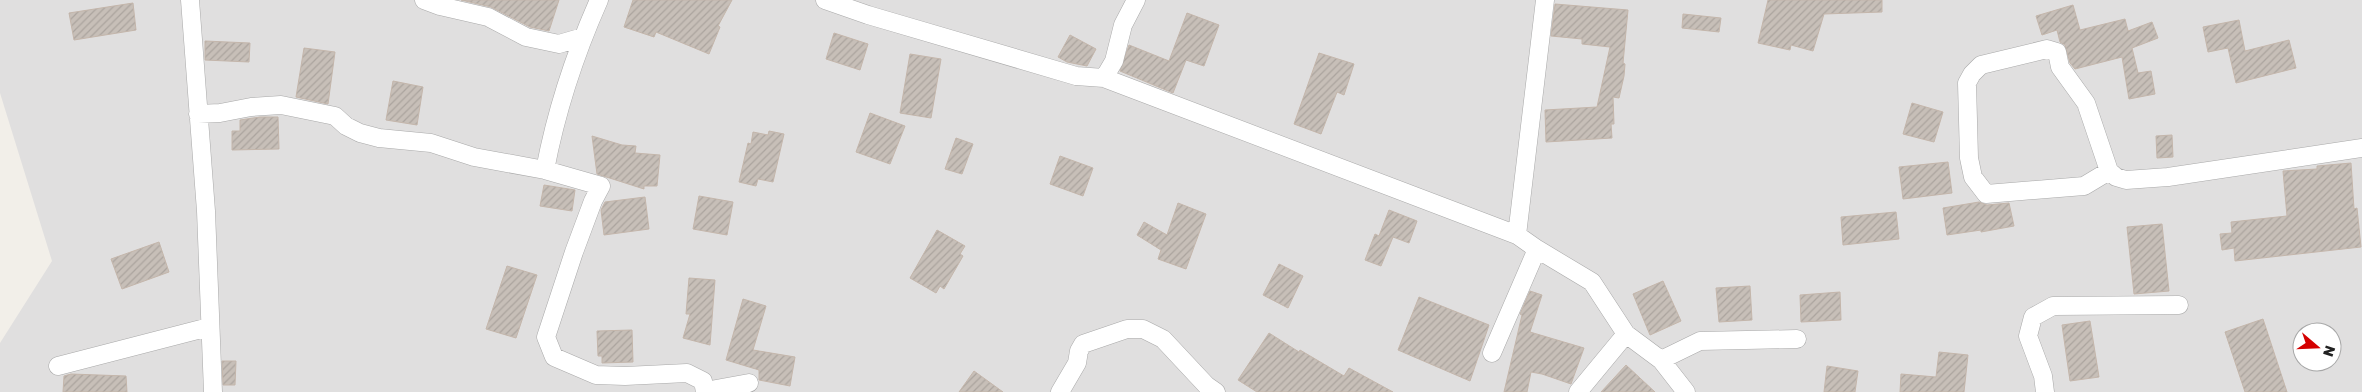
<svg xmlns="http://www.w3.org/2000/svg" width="2362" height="392" font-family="'Golos Text',sans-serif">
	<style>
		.residential { fill: #e0dfdf; fill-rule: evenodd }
		.building { fill: url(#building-hatch); stroke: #c4b6ab }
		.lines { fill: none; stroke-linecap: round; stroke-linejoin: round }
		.street-casing { stroke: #a9a9a9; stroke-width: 19 }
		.street { stroke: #fff; stroke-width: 18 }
	</style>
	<defs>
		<pattern id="building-hatch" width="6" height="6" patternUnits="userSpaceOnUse" patternTransform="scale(1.25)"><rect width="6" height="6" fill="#c7bfb8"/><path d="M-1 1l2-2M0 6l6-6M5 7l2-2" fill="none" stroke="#aba49e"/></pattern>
	</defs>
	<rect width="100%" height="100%" fill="#f2efe9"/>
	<path class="residential" d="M0,0H2362V392H0V343L52,261L0,93ZM2302,332H2332V362H2302Z"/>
	<path class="building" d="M461,0H559L549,31L530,27L491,7Z
		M633,0H732L718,26L720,27L709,54L656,32L654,37L624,27Z
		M1768,0H1882V12L1824,14L1813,51L1791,45L1790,50L1758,43Z
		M133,3L136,30L74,40L69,13Z
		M1555,4L1628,10L1623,63L1625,64L1624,76L1619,98L1613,97L1614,124H1611L1612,138L1546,142L1545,110L1597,107L1610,47L1582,44V39L1551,36Z
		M2073,5L2080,30L2125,19L2128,31L2152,22L2158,38L2132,48L2138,73L2151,71L2155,94L2129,99L2122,57L2075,69L2070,63L2065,45L2060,42L2057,30L2042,35L2036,16Z
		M1187,13L1219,25L1204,66L1186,60L1173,93L1120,71L1129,45L1169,61Z
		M1683,14L1721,18L1719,32L1682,28Z
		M2239,20L2245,51L2289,40L2296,68L2236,83L2228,48L2208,52L2203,27Z
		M834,33L868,44L860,70L826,59Z
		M1070,35L1096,49L1087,66L1067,62L1058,57Z
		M205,41L250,43L249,62L205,60Z
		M304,48L335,52L328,104L296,97Z
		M1319,53L1354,64L1344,95L1337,92L1321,134L1294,124Z
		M910,54L941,59L931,118L900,113Z
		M393,81L423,87L417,125L386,120Z
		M1912,103L1943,112L1934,142L1903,134Z
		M870,113L905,126L890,164L856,152Z
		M260,117H278L279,149L232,150V131H240V120Z
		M769,131L784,134L773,182L758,179L756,186L739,182L748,143L751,144L753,132L768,135Z
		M2172,135L2173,157L2157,158L2156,136Z
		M592,136L622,145L636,146L635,153L660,155L657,186H644V189L597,174Z
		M956,138L973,144L962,174L945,169Z
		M1060,156L1093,168L1083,196L1050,184Z
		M1948,162L1952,193L1903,199L1899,167Z
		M2351,163L2354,209L2357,208L2361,247L2235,261L2234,248L2222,250L2220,234L2232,233L2231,222L2287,216L2283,171L2317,169V166Z
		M544,185L575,190L572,211L540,206Z
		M699,196L733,202L727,235L693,229Z
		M645,197L649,229L604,235L601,210L605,202Z
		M1979,202L1987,205L2009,203L2014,226L1981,232V230L1947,235L1943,208Z
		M1178,203L1206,214L1186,269L1158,259L1161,250L1137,235L1144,222L1167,235Z
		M1389,210L1417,221L1409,243L1393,237L1381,266L1365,260L1375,234L1379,236Z
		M1896,212L1899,239L1843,245L1841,217Z
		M2162,224L2169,291L2134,294L2127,227Z
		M937,230L965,246L960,254L963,256L944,289L940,286L936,293L910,278Z
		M159,242L169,272L122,289L111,259Z
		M1279,264L1303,276L1288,308L1263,295Z
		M507,266L537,275L516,338L486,329Z
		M689,278L715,280L710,345L683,338L690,314H686Z
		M1663,281L1681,321L1650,335L1633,294Z
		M1750,286L1752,320L1719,322L1716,288Z
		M1530,291L1542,295L1530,332L1584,348L1571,384L1542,374L1531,372L1527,392H1504L1522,315L1520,314Z
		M1840,292L1841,320L1801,322L1800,295Z
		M1419,297L1489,325L1470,381L1398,350Z
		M743,299L766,306L753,350L795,357L790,386L759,380V370L726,360Z
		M2263,319L2287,392H2245L2225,332Z
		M2090,321L2099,377L2070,381L2062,325Z
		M632,330L633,362L602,363V356H598L597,331Z
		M1269,333L1299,352L1300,350L1344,376L1349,368L1393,392H1257L1238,380Z
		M1939,352L1968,355L1964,392H1900L1901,374L1936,377Z
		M222,361H236L235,385H223Z
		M1626,365L1655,392H1601Z
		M1827,366L1858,371L1855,392H1824Z
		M974,371L1003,392H959Z
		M71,374L126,376L127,392H63L64,376Z"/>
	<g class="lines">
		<defs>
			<path id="street" d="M190,0L206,211L213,392
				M424,0L440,6L488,17L526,37L559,44L583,37
				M825,0L868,15L1076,76L1104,78L1517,235L1537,249L1592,282L1626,334L1661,360L1686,392
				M1104,78L1114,61L1123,25L1136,0
				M198,114L220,113L251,107L281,105L335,116L346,126L360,133L379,138L431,143L474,157L545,170C556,112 575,54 599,0
				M545,170L601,186L593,201L574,252L546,337L554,357L596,375L625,376L687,373L703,381L705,392
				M2109,171L2084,186L1986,194L1973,177L1969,158L1967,83L1972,74L1981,65L2047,49L2057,52L2060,67L2086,103L2109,171L2116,177L2126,180L2168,177L2362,148
				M1517,235L1545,0
				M1492,353L1537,249
				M1661,360L1700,341L1797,339
				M58,366L209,327
				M705,391L749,383
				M1060,392L1077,363L1079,351L1083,344L1127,329H1143L1163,339L1206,385L1216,392
				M1578,392L1626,334
				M2045,392L2043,376L2028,336L2033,317L2053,306L2179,305"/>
		</defs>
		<use href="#street" class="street-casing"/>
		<use href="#street" class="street"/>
	</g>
	<g transform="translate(2317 347) rotate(109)"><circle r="24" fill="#ffffff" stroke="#a7a7a7"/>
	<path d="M0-4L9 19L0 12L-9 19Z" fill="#d40000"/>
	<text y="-8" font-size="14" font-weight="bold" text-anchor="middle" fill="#222222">N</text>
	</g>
</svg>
